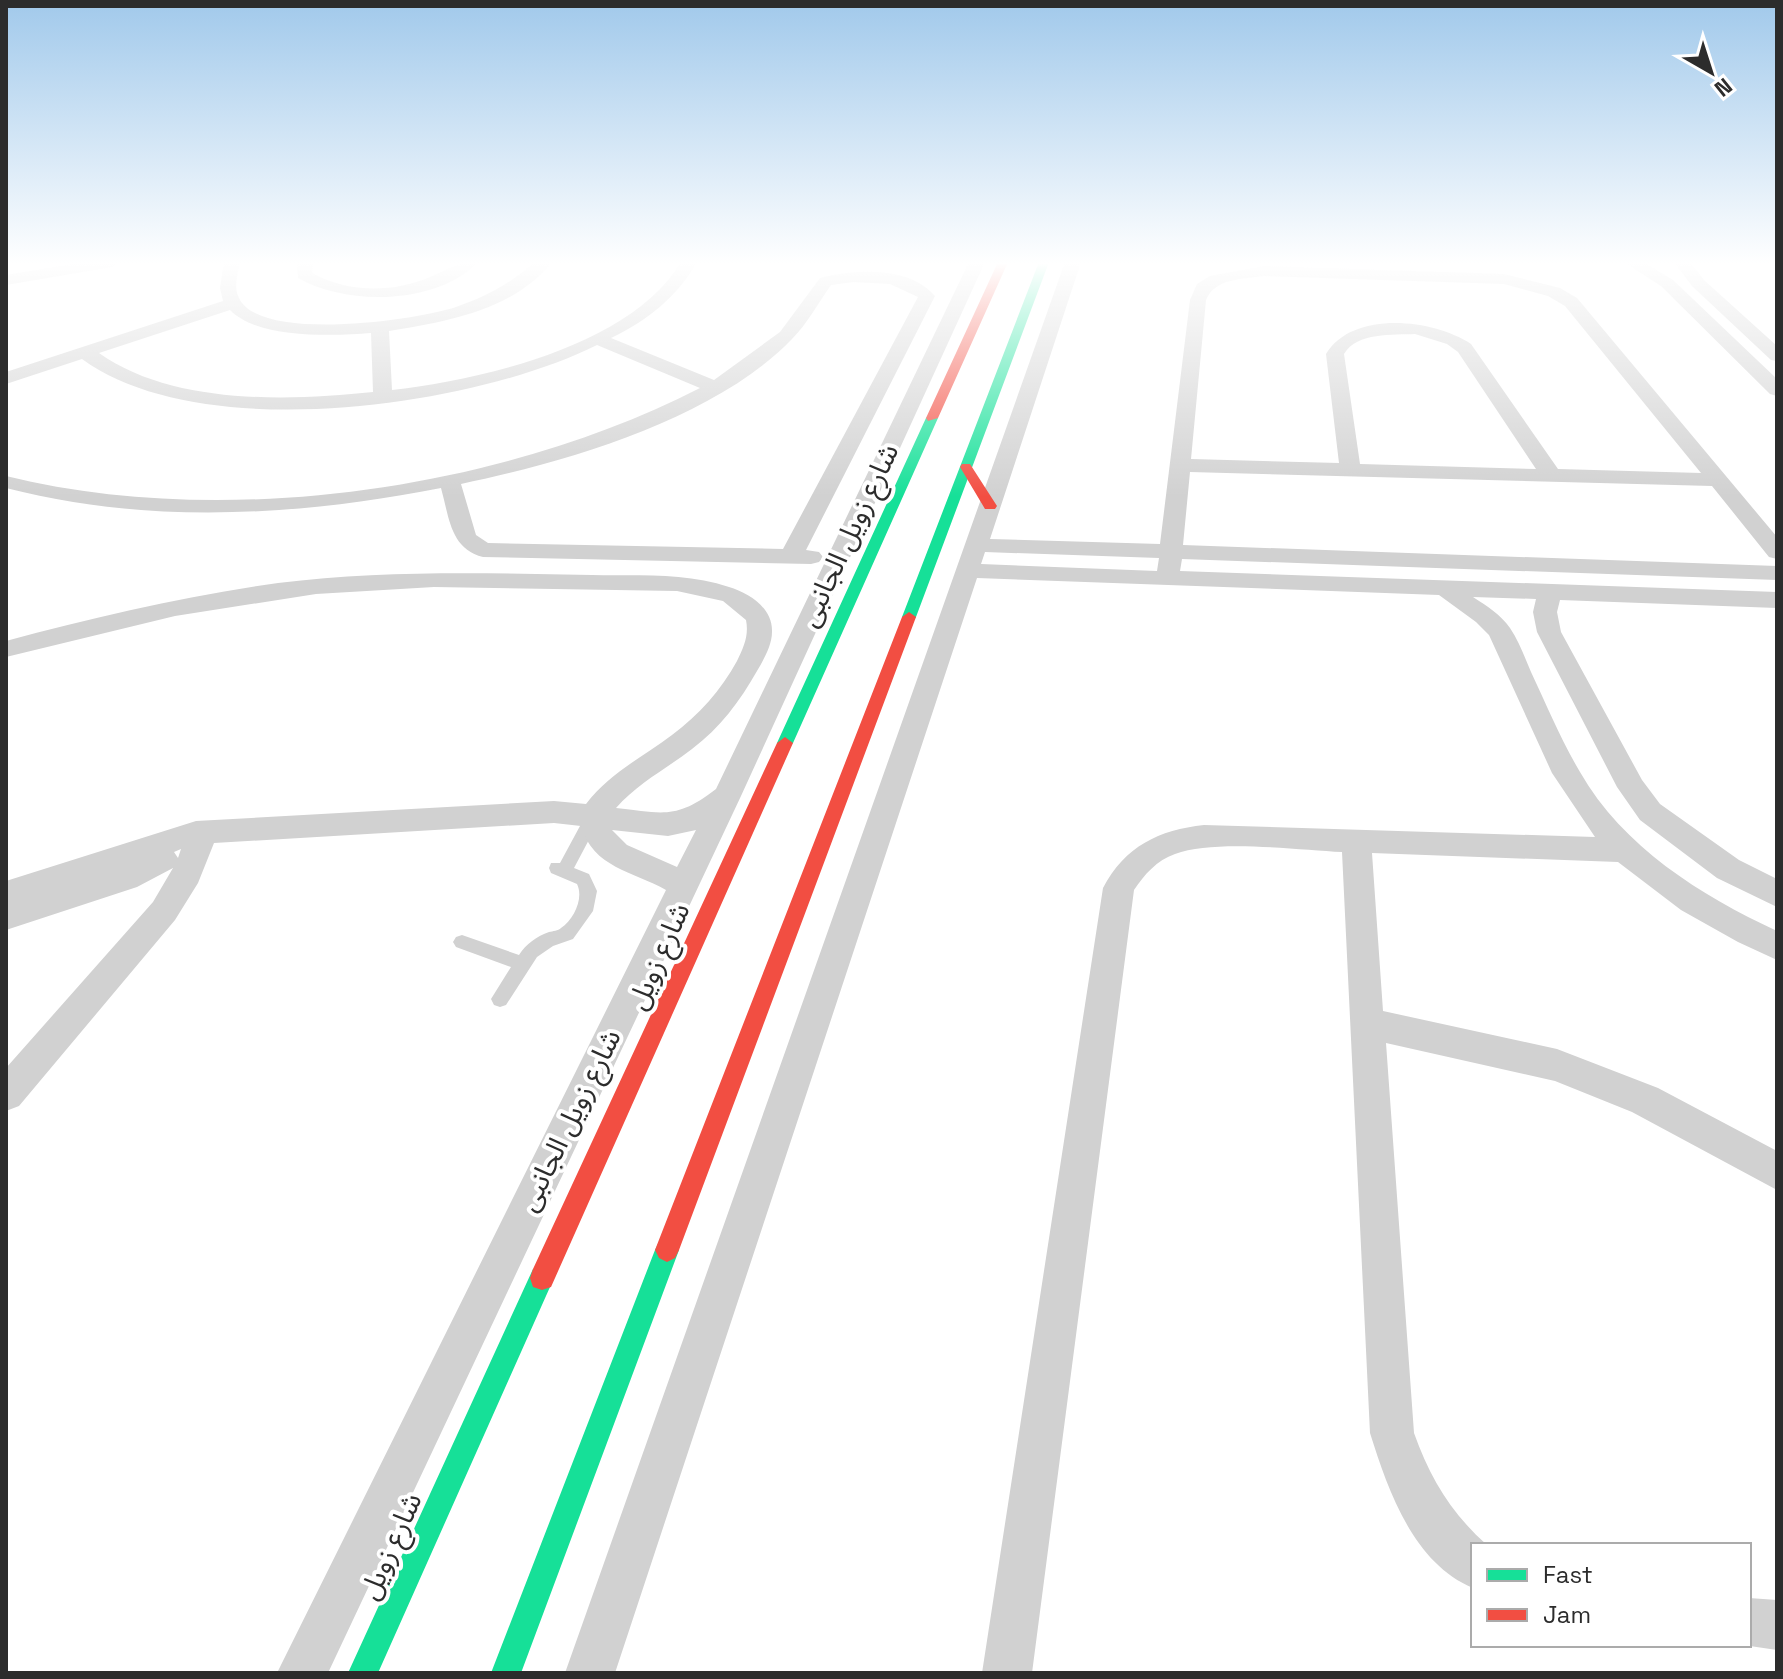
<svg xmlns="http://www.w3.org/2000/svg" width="1783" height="1679" font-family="'Space Grotesk','Noto Sans Arabic',sans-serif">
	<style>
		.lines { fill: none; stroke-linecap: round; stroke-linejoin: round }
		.lane { fill: #d1d1d1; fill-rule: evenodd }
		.street { fill: #d1d1d1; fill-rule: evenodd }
		.fast { fill: #16e098; fill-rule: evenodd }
		.jam { fill: #f24e42; fill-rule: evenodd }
		.labels { text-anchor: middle; stroke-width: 8; stroke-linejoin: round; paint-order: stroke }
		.street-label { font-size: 28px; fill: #2c2c2c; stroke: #fff }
	</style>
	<rect width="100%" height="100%" fill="#fff"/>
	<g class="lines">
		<path class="lane" d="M593,811L601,817L574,868L589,874L597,891L593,911L573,939L553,946L537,957L506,1005L500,1007L494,1005L491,999L511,967L456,947L453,942L456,937L462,935L519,955C526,944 537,936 549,932C553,931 558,931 561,928C574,919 584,898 577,884L551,873L549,868L551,863H560L587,813Z"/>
		<path class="street" d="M84,262H120L112,267L6,285V275Z
			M224,262H240C238,273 233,287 239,298C260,343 417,320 456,307C486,297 511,283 535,262H552C514,310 446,322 389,331L392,390C482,380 632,345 681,262H697C678,296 647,321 611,338L714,380L780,332L820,278C856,269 909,266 935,296L806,550L819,552L823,557L819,562L811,564L483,557C450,549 449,516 441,488C298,516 149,525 6,488V476C224,530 501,490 700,388L597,345C473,407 201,446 82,359L6,384V372L223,301L220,288ZM853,282L890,284L918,297L783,549L488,543L476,535L461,484C567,462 716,418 792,339C807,324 819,302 831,285ZM230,310C258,339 333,336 371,333L373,392C288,401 172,405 99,353Z
			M297,262H313L312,273C349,293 392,293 430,277C449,269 457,262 478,262C437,305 347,306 298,278Z
			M969,262H985L741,796L328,1673H277L666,890C633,871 593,868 581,826L554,823L214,843L198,883L175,920L19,1106L6,1111V1068L153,902L173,868L137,887L6,930V881L196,821L554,801L586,804C610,773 641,758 672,735C699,715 721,690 737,661C744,647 749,635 746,620L723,601L677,591L434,587L316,594L175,616L6,657V641C95,617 186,596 278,583C382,570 487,573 592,575C638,576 685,572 729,587C749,593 773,608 772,632C772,645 764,659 757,671C740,701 720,728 692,749C666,769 638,783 616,808C663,813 676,820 716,789ZM612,830L668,836L696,830L677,867L627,845ZM181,849L178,858L174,852Z
			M1065,262H1081L990,539L1160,544L1190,300L1197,284L1210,276L1264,266L1504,274L1560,288L1577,298L1777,537V559L1769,557L1712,486L1190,472L1183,545L1777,566V580L1182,559L1180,571L1777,592V608L1560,600L1557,612L1561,632L1642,780L1660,804L1739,860L1777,879V907L1717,878L1640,820L1617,787L1537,632L1533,612L1536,599L1473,597C1487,606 1501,615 1510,628C1519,641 1525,658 1531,672C1547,706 1561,740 1580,772C1623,847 1700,895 1777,931V960L1738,942L1681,910L1618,862L1372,853L1383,1011L1557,1049L1658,1088L1777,1151V1190L1632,1112L1555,1081L1386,1043L1414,1433C1430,1478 1451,1513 1487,1545H1473V1588C1413,1563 1388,1490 1370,1433L1342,852C1297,850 1215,839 1175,854C1157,860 1144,875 1134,890L1032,1673H982L1103,888C1125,846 1159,830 1204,825L1595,837L1552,773L1489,635L1476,622L1439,595L977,578L615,1673H565ZM1264,276L1504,284L1548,296L1565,306L1701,473L1558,469L1471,344C1433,319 1353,310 1326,354L1339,463L1191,459L1206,300C1215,278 1243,279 1264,276ZM1415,334L1447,344L1458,352L1536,469L1360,464L1344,354C1357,332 1393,335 1415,334ZM985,552L1159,558L1157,571L981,564Z
			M1624,262H1643L1673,280L1777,379V396L1770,394L1661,286Z
			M1674,262H1690L1704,280L1777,346V361L1771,360L1692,286Z
			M1749,1598L1777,1600V1650L1743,1645H1749Z"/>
		<path class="fast" d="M1039,262H1049L916,617L914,620H904L902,617Z
			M932,414L938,418L793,743L785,749L779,747L777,743L926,418Z
			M667,1238L675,1242L679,1250L521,1673H491L655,1250L659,1242Z
			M542,1266L551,1269L554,1278L378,1673H348L533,1269Z"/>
		<path class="jam" d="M998,262H1008L938,418L928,421L926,418Z
			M962,464H970L997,506L995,509H985L960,467Z
			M909,612L916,617L679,1250L675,1258L667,1262L659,1258L655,1250L902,617Z
			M785,737L793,743L551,1287L542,1290L533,1287L530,1278L533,1269L777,743Z"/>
	</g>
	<linearGradient id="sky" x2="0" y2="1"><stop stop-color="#a1c9eb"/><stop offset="0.53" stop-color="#fff"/><stop offset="1" stop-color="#fff" stop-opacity="0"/></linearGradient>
	<rect width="1783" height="497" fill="url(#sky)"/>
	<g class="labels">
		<g class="street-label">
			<text transform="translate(848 535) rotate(-65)" y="10">شارع زويل الجانبى</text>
			<text transform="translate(658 956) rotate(-66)" y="10">شارع زويل</text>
			<text transform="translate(569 1120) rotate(-64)" y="10">شارع زويل الجانبى</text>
			<text transform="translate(390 1546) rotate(-66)" y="10">شارع زويل</text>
		</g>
	</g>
	<rect width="1783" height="1679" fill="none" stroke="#2c2c2c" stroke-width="16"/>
	<rect x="1471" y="1543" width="280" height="104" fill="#ffffff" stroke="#ababab" stroke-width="2"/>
	<rect x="1487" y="1569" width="40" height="12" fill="#16e098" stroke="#ababab" stroke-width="2"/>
	<text x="1543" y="1583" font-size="24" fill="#2c2c2c">Fast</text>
	<rect x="1487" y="1609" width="40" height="12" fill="#f24e42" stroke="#ababab" stroke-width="2"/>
	<text x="1543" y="1623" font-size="24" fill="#2c2c2c">Jam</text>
	<g transform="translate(1711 72) rotate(141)" stroke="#ffffff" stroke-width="6" paint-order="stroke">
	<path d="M0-6L14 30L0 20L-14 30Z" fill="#2c2c2c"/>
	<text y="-12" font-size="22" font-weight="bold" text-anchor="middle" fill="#2c2c2c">N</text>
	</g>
</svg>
